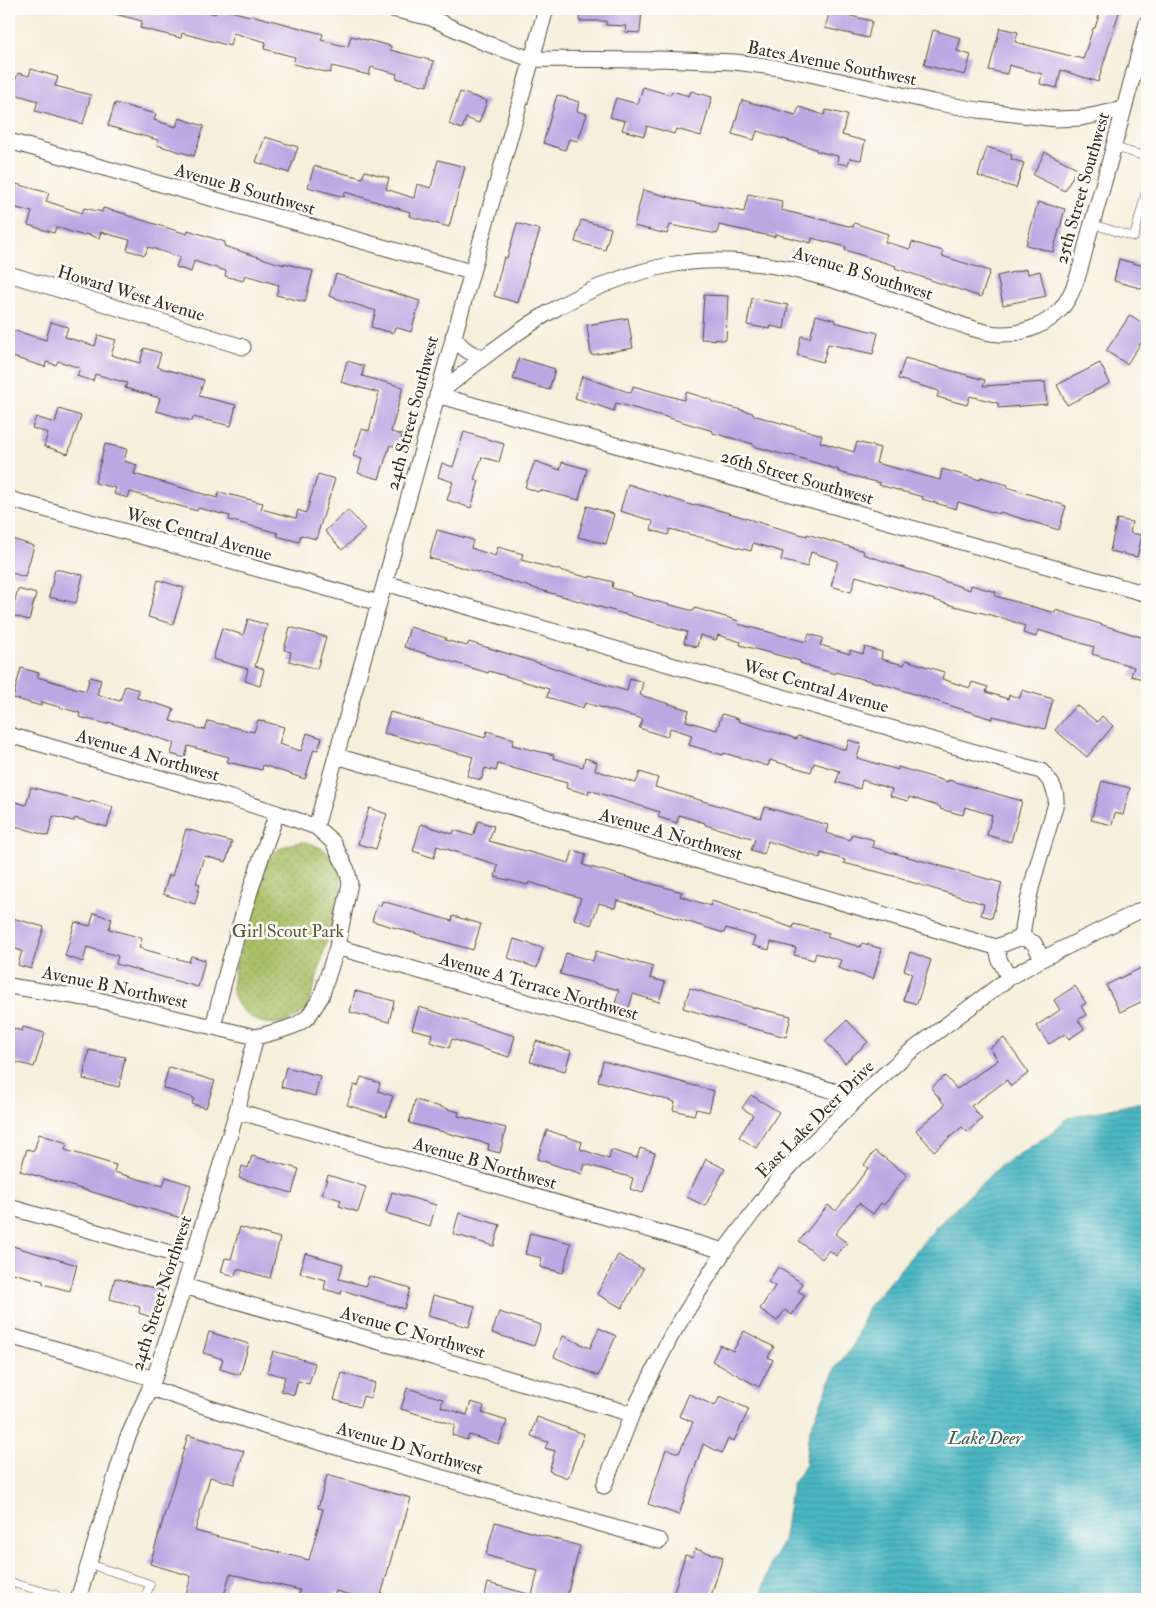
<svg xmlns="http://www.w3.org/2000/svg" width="1156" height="1608" font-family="'IM FELL Double Pica',serif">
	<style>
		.park { fill: url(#park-dots); stroke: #727542 }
		.water { fill: url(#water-rules); stroke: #437172 }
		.building { fill: #bca7e3 }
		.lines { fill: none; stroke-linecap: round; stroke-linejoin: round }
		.service-casing { stroke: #57483a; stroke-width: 9 }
		.minor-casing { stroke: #57483a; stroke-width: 17 }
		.service { stroke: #fff; stroke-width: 8 }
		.minor { stroke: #fff; stroke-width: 15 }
		.labels { text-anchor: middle; stroke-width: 5; stroke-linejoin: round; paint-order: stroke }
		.street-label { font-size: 18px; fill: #3b2a1e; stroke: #fdfcf7 }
		.park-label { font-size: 18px; fill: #5c5734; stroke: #fdfcf7 }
		.water-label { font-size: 19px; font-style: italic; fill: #415c58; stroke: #fdfcf7 }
	</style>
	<defs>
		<pattern id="park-dots" width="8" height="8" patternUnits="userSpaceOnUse" patternTransform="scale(1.25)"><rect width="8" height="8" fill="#a8c066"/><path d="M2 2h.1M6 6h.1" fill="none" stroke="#8a9c53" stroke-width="1.8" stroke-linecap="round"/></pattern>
		<pattern id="water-rules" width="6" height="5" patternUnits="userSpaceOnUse" patternTransform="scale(1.25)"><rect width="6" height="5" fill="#4bb8c5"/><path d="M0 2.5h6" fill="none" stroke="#40969f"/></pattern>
	</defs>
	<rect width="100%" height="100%" fill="#fdfcf7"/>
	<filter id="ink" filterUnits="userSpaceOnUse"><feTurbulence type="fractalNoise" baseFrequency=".02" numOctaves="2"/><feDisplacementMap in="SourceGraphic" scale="10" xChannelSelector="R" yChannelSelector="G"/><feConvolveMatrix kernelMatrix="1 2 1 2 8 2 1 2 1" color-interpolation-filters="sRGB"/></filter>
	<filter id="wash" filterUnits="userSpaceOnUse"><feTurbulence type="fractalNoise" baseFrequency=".0096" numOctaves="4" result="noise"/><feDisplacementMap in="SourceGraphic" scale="20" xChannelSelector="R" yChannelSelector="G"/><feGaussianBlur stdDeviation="1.12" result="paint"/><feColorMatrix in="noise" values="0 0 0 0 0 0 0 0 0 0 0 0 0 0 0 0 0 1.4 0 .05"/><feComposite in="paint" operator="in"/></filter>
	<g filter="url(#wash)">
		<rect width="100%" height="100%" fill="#f5efdc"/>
		<path class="park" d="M306,842C333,850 344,865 340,894L312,994C309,1001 306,1008 300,1014C279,1032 243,1024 234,996C231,987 233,978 235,969L263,868C274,849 284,843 306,842Z"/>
		<path class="water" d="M1138,1103L1147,1104V1599H760L771,1563L783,1542L792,1484L807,1463L805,1461L809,1432L836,1367L852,1347L868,1307L937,1226L999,1167L1052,1133L1068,1118Z"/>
		<g id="blocks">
			<path class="building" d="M112,9H196L215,14L217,9H222L250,16L251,15L323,34L321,40L348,47L351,36L391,46L390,50L434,61L427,86L396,78L397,74L371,67L369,75L332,66L330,73L293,64L295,57L264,49L266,42L233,33L230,46L182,33L181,38L140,28L142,21L111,13Z
				M580,9H642L640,33L625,32L626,26L606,25V21H579Z
				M1101,9H1120L1098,82L1061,70L1057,88L1040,84L1042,74L1009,65L1007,74L989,70L1000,28L1018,32L1015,42L1083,59L1093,28H1095Z
				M830,11L872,21L868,38L825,28Z
				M933,30L961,38L957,51L971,55L965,75L924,65Z
				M31,69L58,77L55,86L91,95L83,124L35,111L38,101L11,93L18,73L29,76Z
				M643,87L670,95L672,91L689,96L691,91L712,97L701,136L676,129L674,134L647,126L644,136L622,130L625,121L610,117L616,98L638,104Z
				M460,92L487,101L479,123L466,118L462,129L449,124Z
				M557,95L579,102L577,111L587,114L578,141L569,139L565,150L543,143Z
				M742,100L796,115L799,107L824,115L826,110L847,115L842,135L865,141L861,160L850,158L848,165L837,163L838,156L816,151V149L757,131L754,140L732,134Z
				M115,103L156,114L154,120L176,127L179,118L204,126L194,156L157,145L158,140L108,126Z
				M265,137L298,147L289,173L256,162Z
				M987,147L1012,155L1011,159L1024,163L1016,188L978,176Z
				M1045,152L1077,168L1065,191L1033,175Z
				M438,160L465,167L449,227L409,216L410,212L345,192L344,197L308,187L314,166L362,178L365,171L389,178L386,189L414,198L417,184L431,188Z
				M9,182L49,193L46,201L82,213L84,208L102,212L103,208L126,214V215L187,234L188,230L225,242L224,246L284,265V263L313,271L305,302L276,295L279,285L245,275L243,281L225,276L226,271L194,261L191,272L176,267L180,257L148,247L145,255L127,250L130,240L101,232L99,238L85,234L84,236L56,227L54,233L28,225L32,212L9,206Z
				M643,190L681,200L744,212L748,194L782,201L781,210L853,227L854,223L888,234L885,242L910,249L912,242L943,251L942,256L990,271L981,297L895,268L896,266L845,250L846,247L812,238L811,243L775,234V237L719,225L717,234L670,225L667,234L634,226Z
				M1038,202L1065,209L1053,252L1026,245Z
				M581,220L611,228L605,250L575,242Z
				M517,223L540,230L532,255L531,254L518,303L494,296L504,257L507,258Z
				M1119,259L1147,267V290L1114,281Z
				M1027,269L1028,274L1040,271L1046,296L1003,305L997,276Z
				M336,274L420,301L411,332L395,327L393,333L371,327L376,311L329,296Z
				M704,295L728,296L726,340L701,339Z
				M752,298L788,305L784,329L771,326L770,329L747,325Z
				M816,315L835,320L834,322L878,333L873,354L828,344L823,362L797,355L801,336L810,338Z
				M1130,315L1147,326V334L1127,364L1106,351Z
				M628,318L633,348L591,355L587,325Z
				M51,322L68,327L65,337L95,346L98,335L116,340L111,355L140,363L144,348L161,353L157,367L204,380L199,396L236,405L231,426L193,417L192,421L156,411L160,398L125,388L127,383L95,374L93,381L77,376L80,368L58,361L56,365L46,362L45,367L9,356V329L46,340Z
				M519,358L555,369L549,390L513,379Z
				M905,358L985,380L983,386L1045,382L1047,404L998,408V403L970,396L967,405L937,397L939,391L898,379Z
				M347,361L364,366L362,376L403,387L391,432L402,435L399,448L390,445L379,479L358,473L362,459L353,456L362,429L369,431L379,393L341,382Z
				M1100,363L1110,383L1067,405L1057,385Z
				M582,376L631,393L633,386L684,400L686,392L712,400V402L753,413V415L822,435L820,442L854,452L857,442L880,448L876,463L940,480L942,469L980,480L981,477L1008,485L1007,487L1066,506L1059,530L1000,512L999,514L958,502L956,509L922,499L923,497L879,485L880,483L838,472L839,470L790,455L789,456L753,446V444L713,433V431L666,417L616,403L614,411L575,398Z
				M59,409L81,416L68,454L44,446L48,433L32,428L36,417L55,423Z
				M464,432L504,444L499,462L482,457L474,479L479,481L471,508L447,500L453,482L438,477L442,463L453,467Z
				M105,444L127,449L124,461L137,465L134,474L217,498L219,492L263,503L261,509L296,518L298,510L306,513L318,474L335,479L316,539L301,535L299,542L277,536L278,533L229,520L230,516L198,508L197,511L130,492L128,498L114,494L116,488L95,483Z
				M535,461L560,470L562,462L587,469L579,500L539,490L538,492L525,487Z
				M628,484L694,506L695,504L729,513L774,527L807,536V534L864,551L863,554L970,590L971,585L996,592L995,596L1055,613L1056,610L1147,639V680L1131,676L1134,667L1092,654L1094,647L1038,630L1036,637L1023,633L1025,626L1003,618L954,606L856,576L851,592L831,586L838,561L811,552L807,567L781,560L783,552L753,543L751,551L670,529L668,535L651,530L653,521L620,511Z
				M587,506L614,514L606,544L578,537Z
				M348,510L365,529L342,550L325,531Z
				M1117,519L1132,522L1130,533L1142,535L1137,557L1110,551Z
				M437,530L473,540L471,548L495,556L498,547L523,554L521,560L590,578V576L613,582L612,588L631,593V595L694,611L695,608L739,621L738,624L806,642L809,634L823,638L820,645L850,654V650L863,654L865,647L882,652L881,659L904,665L906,660L944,672L942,679L970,688L972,682L988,687L986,692L1008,699L1009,695L1020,698L1022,690L1053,699L1045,729L993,716L992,719L886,685L835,672V674L800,663V661L740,645L741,642L718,635L716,640L700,635L697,647L684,643L687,632L429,558Z
				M9,538L34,546L25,577L9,572Z
				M55,569L83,575L76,603L49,597Z
				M158,580L184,588L173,624L148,617Z
				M18,589L36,594L29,620L11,615Z
				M248,619L267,625L255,666L264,669L260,686L245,681L248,669L213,659L222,628L243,635Z
				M290,627L326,637L317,669L289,661L291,652L284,650Z
				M410,627L446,638L445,640L467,646L469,642L542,664L592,681L627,691L630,678L643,682L640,695L689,710L686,721L717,730L722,714L739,719L738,721L797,739L798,736L846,750L849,740L861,744L857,758L898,770V767L948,782V780L1022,801L1011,842L987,835L992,815L965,807L963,815L940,809L941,807L909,797L908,801L890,796L892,789L862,780L860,789L836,782L840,771L814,763L811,772L770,760L768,766L724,753L723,755L689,745L692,735L670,728L667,737L639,728L643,719L585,703L583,708L547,697L549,689L489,671L488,673L404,647Z
				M21,668L39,673L37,677L86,691L90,677L101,680L97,695L120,701L125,686L139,690L137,698L174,709L170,721L205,730L208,721L254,732L258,720L284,727L279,744L301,751L307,733L322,738L318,750L314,749L305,779L263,765L262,770L227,762L229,757L188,746L185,758L171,754L174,743L108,722L107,724L79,717L80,713L42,702L41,706L13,698Z
				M1076,705L1097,722L1102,716L1113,726L1087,757L1055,730Z
				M390,712L485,738L487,731L514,739L512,745L554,755L553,758L583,767L585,758L597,762L595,770L636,783L640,772L658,778L655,787L761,818L765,807L828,825L826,833L850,840L852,834L874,840L872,847L1002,883L992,918L981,915L984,904L904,880L905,879L844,863L845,860L821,853L820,858L768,841L764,854L751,850L755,839L705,825V823L679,815L677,823L658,817L660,812L589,790L588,794L566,788L567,783L498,764L496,771L485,768L481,780L467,776L473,757L384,733Z
				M1102,781L1130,788L1123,815L1115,813L1112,825L1091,820Z
				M31,787L90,803L91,801L113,807L107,827L75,818L74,821L53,816L48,836L9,824V800L26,805Z
				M369,808L387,814L376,849L358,844Z
				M478,821L494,826L489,841L569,863L573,850L586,854L583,865L682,892L680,896L710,906L712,901L793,928L794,924L829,933L827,937L860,947L862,943L882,949L873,979L838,968L841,960L816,953L814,960L794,955L796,948L771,942L769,950L752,945L755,937L726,928L724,933L617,900L615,908L599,903L591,925L574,919L581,898L529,882L528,885L495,877L498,865L437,846L434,858L413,851L421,824L453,834L454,830L473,836Z
				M186,829L232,842L226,862L204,856L196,883L200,884L195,904L163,894L169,875L172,876Z
				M382,901L452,921L453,916L481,924L473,950L372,921L377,905L381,906Z
				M94,913L112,919L109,929L142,938L139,948L189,962L191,956L205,960L198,987L116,964L118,956L87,947L83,962L65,956L75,922L90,926Z
				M9,917L44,927L31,969L18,965L22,951L9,947Z
				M514,939L543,948L537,968L508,958Z
				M596,951L653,967L650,978L665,982L659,1002L633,994L629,1008L615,1004L619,990L560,974L566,953L593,961Z
				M910,952L931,960L917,1004L903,1000L912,973L904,970Z
				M1147,965V999L1120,1012L1106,985Z
				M1075,986L1086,1003L1081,1006L1086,1015L1078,1020L1084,1029L1069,1039L1065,1034L1049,1044L1036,1026L1060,1010L1054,1000Z
				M690,988L751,1007L791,1016L786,1037L729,1022L683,1008Z
				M355,991L394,1001L389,1022L350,1012Z
				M419,1007L515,1036L509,1057L452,1039L449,1048L430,1042L432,1034L412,1029Z
				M847,1020L868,1042L845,1063L825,1041Z
				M9,1027L22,1031L23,1027L45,1033L34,1067L9,1060Z
				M1004,1038L1029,1073L1011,1086L1007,1080L971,1106L982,1119L967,1132L962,1127L934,1151L916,1130L945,1105L931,1088L945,1076L957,1089L998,1060L990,1048Z
				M536,1041L571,1051L565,1071L530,1062Z
				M89,1050L125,1057L119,1087L83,1079Z
				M603,1061L714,1091L709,1112L696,1109L694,1115L673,1110L675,1102L598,1081Z
				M169,1067L215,1081L206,1108L192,1104L194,1098L163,1088Z
				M286,1067L320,1076L315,1096L281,1087Z
				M361,1077L380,1083L378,1091L393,1096L386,1117L347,1105L354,1085L358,1086Z
				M751,1095L779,1112L756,1148L739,1137L753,1115L742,1108Z
				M415,1100L459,1112L458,1116L506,1128L500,1153L488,1150L489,1144L409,1123Z
				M547,1130L582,1142L580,1149L609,1159L611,1150L637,1158L640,1148L655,1153L643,1193L630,1189L633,1178L585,1164L582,1174L537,1159Z
				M39,1134L67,1143L65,1150L116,1165L114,1172L163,1186L166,1177L191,1185L181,1218L20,1171L27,1149L34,1151Z
				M875,1151L907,1175L884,1205L881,1203L873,1214L859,1203L835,1234L847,1243L836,1256L829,1250L822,1259L799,1241L828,1205L836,1211L868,1168L864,1165Z
				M252,1156L299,1169L292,1193L239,1178L242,1166L248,1168Z
				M706,1159L725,1169L705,1206L687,1197Z
				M328,1175L366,1187L358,1212L339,1206L341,1200L322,1194Z
				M392,1192L436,1205L430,1226L386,1213Z
				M459,1213L500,1225L494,1246L453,1234Z
				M240,1227L280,1238L270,1278L237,1269L235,1276L221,1272L225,1258L231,1259Z
				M530,1233L571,1243L563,1273L540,1267L542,1258L525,1254Z
				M9,1245L77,1265L70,1291L43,1284V1281L9,1272Z
				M305,1253L343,1264L339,1279L366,1286L369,1276L410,1288L404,1309L342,1290L341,1294L324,1289L326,1280L300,1273Z
				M618,1255L643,1269L622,1308L597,1294Z
				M778,1267L803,1284L798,1291L805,1295L792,1315L785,1310L777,1321L760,1309L775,1286L768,1282Z
				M115,1278L162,1290L154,1318L139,1313L140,1307L110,1299Z
				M433,1295L475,1306L469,1327L428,1316Z
				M499,1312L541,1325L534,1346L492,1333Z
				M599,1328L616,1336L598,1376L554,1357L563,1336L590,1348Z
				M744,1331L774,1347L768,1357L773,1360L759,1387L712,1361L720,1345L733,1351Z
				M209,1332L249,1344L240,1375L220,1369L223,1359L203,1353Z
				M273,1351L315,1363L309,1384L298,1381L294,1395L281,1391L285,1377L267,1372Z
				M342,1373L375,1383L370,1398L363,1396L360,1407L334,1400Z
				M407,1388L443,1399L441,1407L467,1415L471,1402L484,1406L482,1413L507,1421L499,1444L469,1435L467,1440L452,1435L455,1425L401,1409Z
				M689,1394L715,1406L720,1396L749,1409L734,1441L728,1439L722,1453L703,1444L679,1515L648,1504L666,1449L679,1453L693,1422L679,1416Z
				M537,1417L584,1434L568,1478L549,1471L555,1451L545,1448L548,1442L531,1436Z
				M188,1435L244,1451L234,1484L210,1477L195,1531L309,1560L323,1509L318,1508L327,1475L411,1498L401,1531L399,1530L380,1599H366L336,1591L333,1599H297L300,1590L230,1574L223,1599H185L191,1576L150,1564Z
				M495,1522L580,1546L566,1599H484L488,1583L532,1595L538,1571L486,1555Z
				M695,1549L723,1557L710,1599H672L685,1555L693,1557Z"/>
		</g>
	</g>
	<g filter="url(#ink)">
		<use href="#blocks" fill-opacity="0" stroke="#57483a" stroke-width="1"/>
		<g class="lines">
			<defs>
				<path id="service" d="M1114,147L1147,157
					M1092,224L1134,237L1147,188
					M89,1564L150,1584L145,1599
					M9,1582L56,1595L59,1599"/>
				<path id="minor" d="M392,9L431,18L485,43L531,59L650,60L658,59L735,62L773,67L805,73L933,102L978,110L1056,119L1081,118L1124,109
					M9,141L471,272
					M9,274L243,347
					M453,336C462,348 469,354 484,357
					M437,395C512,334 577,282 675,264C759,250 841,282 919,309C943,317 974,332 999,334C1020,335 1046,326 1061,309C1079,287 1083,254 1091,227C1111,159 1129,91 1147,23
					M437,395L1147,594
					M9,499L379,603
					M385,583L1041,771C1050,780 1057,789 1056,803C1044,846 1027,891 1022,937
					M9,735L231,798L277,813L316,827L333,842L347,870L350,883L337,947L321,997L308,1017L296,1025L282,1030L256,1037L98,1000L9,986
					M336,756L996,947
					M316,827L546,9
					M1022,937L1034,943L1042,959
					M337,947L858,1098
					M996,947L1000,961L1009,978
					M996,947L1022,937
					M213,1027C230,954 251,883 277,813
					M237,1111L724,1251
					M9,1207L191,1259
					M184,1286L632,1414
					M9,1336L92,1359L154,1379
					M150,1388L264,1426L660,1541
					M604,1486L632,1414L671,1336L724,1251L776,1182L807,1148L858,1098L906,1055L1009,978L1042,959L1147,907
					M78,1599L127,1439L154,1379L184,1286L237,1111L256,1037"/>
			</defs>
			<use href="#service" class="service-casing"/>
			<use href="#minor" class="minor-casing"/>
			<use href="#service" class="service"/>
			<use href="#minor" class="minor"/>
		</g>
	</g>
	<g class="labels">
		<g class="street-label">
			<text transform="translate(832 63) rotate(11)" y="6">Bates Avenue Southwest</text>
			<text transform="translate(1082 188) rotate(-74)" y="6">25th Street Southwest</text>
			<text transform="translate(245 189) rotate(16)" y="6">Avenue B Southwest</text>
			<text transform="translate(863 273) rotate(17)" y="6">Avenue B Southwest</text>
			<text transform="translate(131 293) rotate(17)" y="6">Howard West Avenue</text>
			<text transform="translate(412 413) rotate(-75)" y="6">24th Street Southwest</text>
			<text transform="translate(797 477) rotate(16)" y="6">26th Street Southwest</text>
			<text transform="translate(199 534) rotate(16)" y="6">West Central Avenue</text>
			<text transform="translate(816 686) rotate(16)" y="6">West Central Avenue</text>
			<text transform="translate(148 755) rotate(16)" y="6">Avenue A Northwest</text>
			<text transform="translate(671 834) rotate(16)" y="6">Avenue A Northwest</text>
			<text transform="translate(539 986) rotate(16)" y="6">Avenue A Terrace Northwest</text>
			<text transform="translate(115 987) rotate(12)" y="6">Avenue B Northwest</text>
			<text transform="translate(815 1119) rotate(-45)" y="6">East Lake Deer Drive</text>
			<text transform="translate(485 1163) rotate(16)" y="6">Avenue B Northwest</text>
			<text transform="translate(161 1293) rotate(-72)" y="6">24th Street Northwest</text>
			<text transform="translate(413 1332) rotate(16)" y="6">Avenue C Northwest</text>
			<text transform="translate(410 1448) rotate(16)" y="6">Avenue D Northwest</text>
		</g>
		<g class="park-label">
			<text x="288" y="937">Girl Scout Park</text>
		</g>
		<g class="water-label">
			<text x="985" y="1444">Lake Deer</text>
		</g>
	</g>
	<rect width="1156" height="1608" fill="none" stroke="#fdfcf7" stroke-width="30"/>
</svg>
